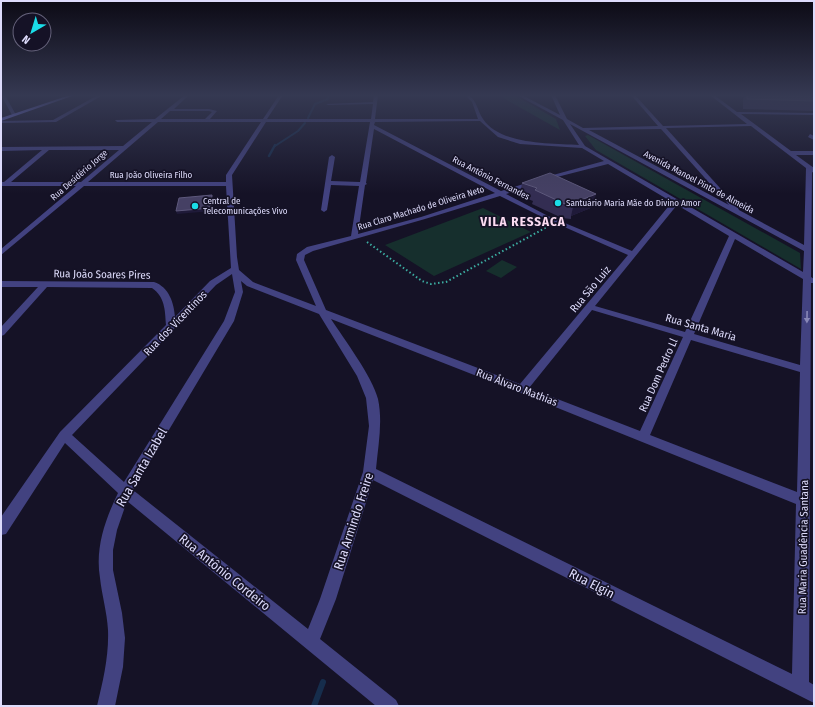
<svg xmlns="http://www.w3.org/2000/svg" width="815" height="707" font-family="'Fira Sans Condensed',sans-serif">
	<style>
		.green { fill: #162f2d }
		.lines { fill: none; stroke-linecap: round; stroke-linejoin: round }
		.stream-far2 { stroke: #162d4c; stroke-width: 2 }
		.stream-far1 { stroke: #162d4c; stroke-width: 2.5 }
		.stream { stroke: #162d4c; stroke-width: 6 }
		.path { stroke: #3caea2; stroke-width: 2; stroke-dasharray: 1.5 2.5; stroke-linecap: butt }
		.service { fill: #424280; fill-rule: evenodd }
		.minor { fill: #424280; fill-rule: evenodd }
		.secondary { fill: #7b7df2; fill-rule: evenodd }
		.wall { fill: #332d52 }
		.shaded-wall { fill: #1f1a39 }
		.building { fill: #454064; stroke: #5d587c }
		.oneway { fill: #8887b7 }
		.poi-dot { fill: #1adde8; stroke: #151226; stroke-width: 1.5 }
		.labels { text-anchor: middle; stroke-width: 3.5; stroke-linejoin: round; paint-order: stroke }
		.far-street-label { font-size: 9px; fill: #dddbfb; stroke: #151226 }
		.far-poi-label { font-size: 9px; fill: #dddbfb; stroke: #151226; text-anchor: start }
		.street-label { font-size: 11px; fill: #dddbfb; stroke: #151226 }
		.far-district-label { font-size: 13px; font-weight: bold; letter-spacing: 1px; fill: #fcdcf2; stroke: #151226 }
		.near-street-label { font-size: 13px; fill: #dddbfb; stroke: #151226 }
	</style>
	<rect width="100%" height="100%" fill="#151226"/>
	<path class="green" d="M498,95H514L556,119L560,130Z
		M588,135L800,253L801,269L596,150L585,136Z
		M483,208L531,232L434,276L385,245Z
		M502,260L517,267L501,278L486,271Z"/>
	<g class="lines">
		<path class="stream-far2" d="M308,118L315,104L328,99V95
			M275,146L298,131L305,123"/>
		<path class="stream-far1" d="M269,156L275,145"/>
		<path class="stream" d="M314,706L323,682"/>
		<path class="path" d="M367,242L422,281L431,284L446,282L547,227"/>
		<path class="service" d="M710,95L757,96L755,97Z"/>
		<path class="minor" d="M1,95H5L16,115H12Z
			M98,95H103L56,122L1,123V121L53,120Z
			M185,95H189L174,109H209L217,111L210,119H263L279,95H283L267,119H371L373,104L328,105L326,104L373,102L374,95H378L375,119H478L472,102L465,95H469C478,103 477,110 483,119C500,145 551,143 579,145L563,120L517,95H522L560,115L551,95H555L567,119L583,128L658,126L631,95H635L663,126L747,124L710,95H714L737,112L814,113V115L741,114L791,151H814V155H796L814,168V173L812,172L811,277L814,279V283H811L809,682L814,685V703L373,480L336,599L320,639L396,700L399,706H376L127,501L117,530L113,550V570L122,613L125,638L123,667L115,706H97C103,681 109,656 108,630C107,612 102,596 100,578C95,548 105,520 118,493L65,443L6,534L1,535V517L60,432L166,325C165,310 165,297 152,288L47,287L4,335L1,336V327L38,287H1V281L154,282C169,287 174,303 175,317L210,281L231,268L226,186H84L1,255V249L76,186H2L1,182H4L42,150L1,151V147L123,146L152,122H117L115,120L155,119ZM170,111H209L212,112L205,119H161ZM480,121L498,137L520,144L582,148L604,161L553,175L501,191L374,125L375,122ZM158,122H261L226,175V182H88ZM266,122H370L360,182L331,181L335,157L332,155L329,157L321,210L324,212L327,210L331,185L359,186L351,236L307,247L297,254L296,260L316,306L253,282L239,270L237,257L232,175ZM570,124L804,251L803,272L585,146ZM751,126L806,168L804,245L739,210L738,208L666,128ZM374,129L495,193L421,217L358,234L365,185L367,184L366,183ZM661,129L729,205L589,130ZM49,150H119L81,182H11ZM608,164L672,202L632,251L548,216L506,194L557,177ZM500,196L544,218L628,255L520,384L326,310L304,260L305,255L313,251L425,219ZM677,205L729,236L685,332L595,306ZM735,239L803,279L800,365L694,334ZM232,274L235,292L224,321L124,482L72,435L216,285ZM241,281L247,286L319,314L357,376L366,398L369,426L363,472L320,599L308,629L133,490L234,321L243,292ZM592,310L683,337L640,431L529,388ZM331,319L518,392L796,504L792,674L376,469C378,446 383,422 378,399C372,376 344,339 331,319ZM691,340L800,372L797,492L650,435Z
			M810,134L814,136V140L808,137Z"/>
		<path class="secondary" d="M70,95H75L1,121V118Z"/>
	</g>
	<path class="wall" d="M745,95H807L814,98V111L743,109V99Z
		M522,183L593,207L571,216V219L562,218L532,204L533,201L520,196Z"/>
	<path class="shaded-wall" d="M596,194L593,207L571,216L574,203Z
		M212,195L213,198L212,211L177,214L176,211Z"/>
	<path class="building" d="M747,95H807L814,98V101L747,99Z
		M550,173L596,194L574,203V206L565,204L535,190L537,188L522,183Z
		M212,195L211,208L176,211L179,198Z"/>
	<defs><path id="oneway-solid" d="M-6-.8H1V-3.2L6.5 0L1 3.2V.8H-6Z"/></defs>
	<use class="oneway" href="#oneway-solid" transform="translate(807 317) rotate(91)"/>
	<linearGradient id="sky" x2="0" y2="1"><stop stop-color="#0c0a15"/><stop offset="0.49" stop-color="#353952"/><stop offset="1" stop-color="#353952" stop-opacity="0"/></linearGradient>
	<rect width="815" height="194" fill="url(#sky)"/>
	<g class="poi-dot">
		<circle cx="558" cy="203" r="4"/>
		<circle cx="195" cy="206" r="4"/>
	</g>
	<g class="labels">
		<g class="far-street-label">
			<text transform="translate(79 175) rotate(-41)" y="3">Rua Desidério Jorge</text>
			<text x="151" y="178">Rua João Oliveira Filho</text>
			<text transform="translate(491 178) rotate(27)" y="3">Rua Antônio Fernandes</text>
			<text transform="translate(699 182) rotate(28)" y="3">Avenida Manoel Pinto de Almeida</text>
			<text transform="translate(421 208) rotate(-17)" y="3">Rua Claro Machado de Oliveira Neto</text>
		</g>
		<g class="far-poi-label">
			<text x="203" y="204">Central de<tspan x="203" dy="10">Telecomunicações Vivo</tspan></text>
			<text x="566" y="206">Santuário Maria Mãe do Divino Amor</text>
		</g>
		<g class="street-label">
			<text transform="translate(102 274) rotate(1)" y="4">Rua João Soares Pires</text>
			<text transform="translate(590 289) rotate(-50)" y="4">Rua São Luiz</text>
			<text transform="translate(175 323) rotate(-46)" y="4">Rua dos Vicentinos</text>
			<text transform="translate(701 327) rotate(16)" y="4">Rua Santa Maria</text>
			<text transform="translate(658 375) rotate(-66)" y="4">Rua Dom Pedro Ll</text>
			<text transform="translate(517 387) rotate(21)" y="4">Rua Álvaro Mathias</text>
			<text transform="translate(803 547) rotate(-89)" y="4">Rua Maria Guadência Santana</text>
		</g>
		<g class="far-district-label">
			<text x="523" y="226">VILA RESSACA</text>
		</g>
		<g class="near-street-label">
			<text transform="translate(141 467) rotate(-60)" y="5">Rua Santa Izabel</text>
			<text transform="translate(353 521) rotate(-72)" y="5">Rua Armindo Freire</text>
			<text transform="translate(225 572) rotate(39)" y="5">Rua Antônio Cordeiro</text>
			<text transform="translate(592 583) rotate(27)" y="5">Rua Elgin</text>
		</g>
	</g>
	<rect width="815" height="707" fill="none" stroke="#dddbfb" stroke-width="4"/>
	<g transform="translate(32 32) rotate(218)"><circle r="19" fill="#151226" stroke="#65627b"/>
	<path d="M0-3L7 15L0 10L-7 15Z" fill="#1adde8"/>
	<text y="-6" font-size="11" font-weight="bold" text-anchor="middle" fill="#dddbfb">N</text>
	</g>
</svg>
